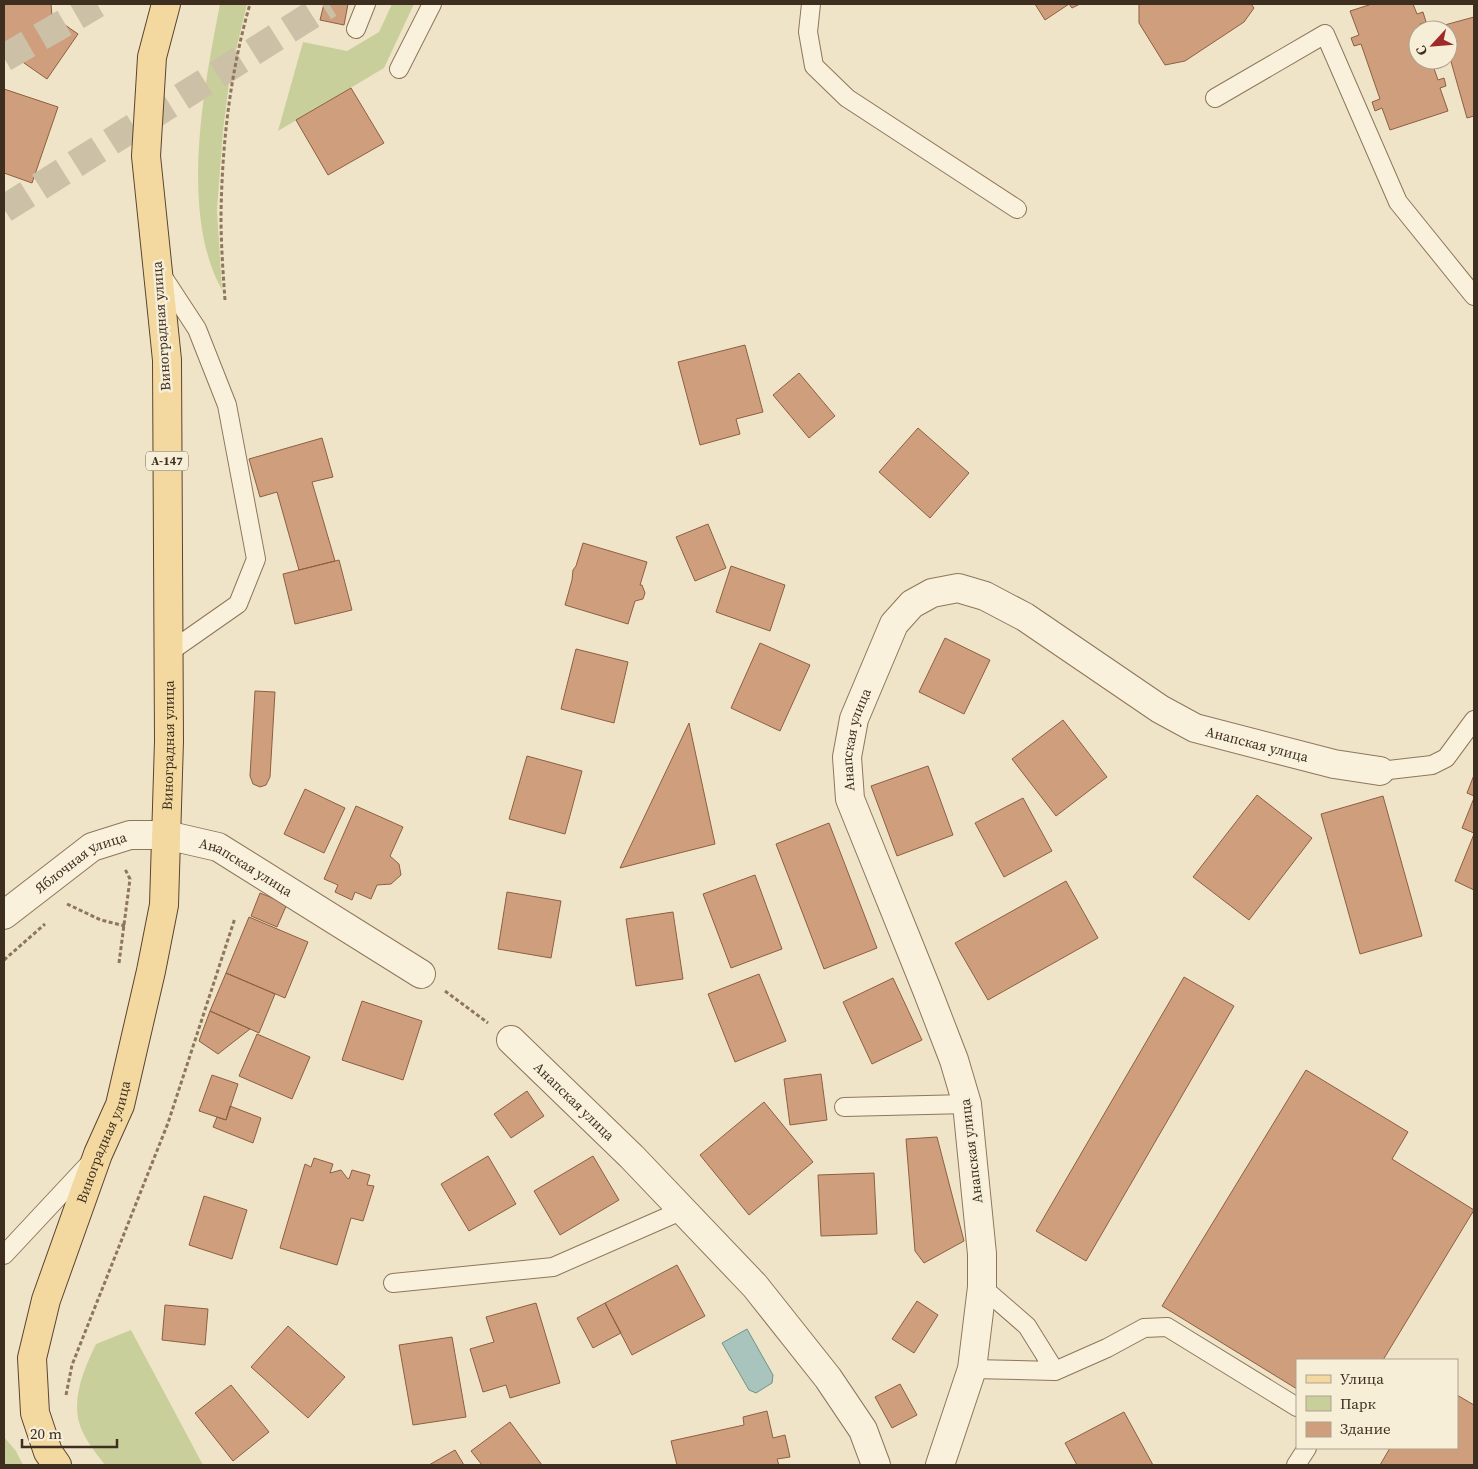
<svg xmlns="http://www.w3.org/2000/svg" width="1478" height="1469" font-family="'Source Serif 4',serif">
	<style>
		.green { fill: #c9cf9b }
		.water { fill: #a9c4bc; stroke: #6f938a }
		.building { fill: #cf9f7d; stroke: #8d5f41 }
		.lines { fill: none; stroke-linecap: round; stroke-linejoin: round }
		.primary-tunnel { stroke: #ccc0a6; stroke-width: 28; stroke-dasharray: 28 14; stroke-linecap: butt }
		.service-casing { stroke: #8d765c; stroke-width: 20 }
		.minor-casing { stroke: #8d765c; stroke-width: 30 }
		.primary-casing { stroke: #5b4430; stroke-width: 30 }
		.path { stroke: #8d765c; stroke-width: 3; stroke-dasharray: 4 2.5; stroke-linecap: butt }
		.service { stroke: #faf1dc; stroke-width: 18 }
		.minor { stroke: #faf1dc; stroke-width: 28 }
		.primary { stroke: #f3d9a0; stroke-width: 28 }
		.labels { text-anchor: middle; stroke-width: 5; stroke-linejoin: round; paint-order: stroke }
		.shield { fill: #f7eed8; stroke: #756857; stroke-width: 1 }
		.shield-label { font-size: 12px; font-weight: bold; fill: #3d2e20 }
		.street-label { font-size: 14px; fill: #3d2e20; stroke: #f7eed8 }
	</style>
	<rect width="100%" height="100%" fill="#f0e4c8"/>
	<path class="green" d="M220,4H247L230,75L223,131L217,210L222,290C179,213 204,87 220,4Z
		M392,4H414L384,68L278,131L303,42L347,51L379,32Z
		M131,1330L203,1465H105C96,1453 83,1438 79,1422C72,1396 85,1367 96,1344Z
		M4,1437L16,1451L23,1465H4Z"/>
	<path class="water" d="M747,1329L773,1375L772,1383L756,1393L749,1390L722,1343Z"/>
	<path class="building" d="M4,4H51L52,16L78,34L47,79L4,49Z
		M324,4H348L344,25L320,20Z
		M1035,4H1080L1072,8L1069,4L1045,20Z
		M1139,4H1251L1254,8L1244,22L1185,61L1165,65L1139,23Z
		M1372,4H1413L1417,14L1423,12L1426,22L1420,24L1422,30H1418V60H1431L1438,80L1444,78L1446,86L1440,88L1448,111L1390,130L1382,108L1375,111L1372,102L1380,99L1361,44L1354,46L1351,38L1359,35L1350,11Z
		M1474,17V116L1467,118L1448,51V30H1442L1441,26Z
		M351,88L384,143L328,175L296,120Z
		M4,89L58,107L32,183L4,173Z
		M745,345L763,412L736,419L740,434L700,445L678,362Z
		M799,373L835,416L809,438L773,395Z
		M918,428L969,473L930,518L879,472Z
		M322,438L333,477L312,482L335,561L299,570L277,492L260,497L249,459Z
		M708,524L726,568L695,581L676,537Z
		M583,543L647,562L640,585H642L645,593L643,599L635,601L628,624L565,605L572,580L573,570L576,566Z
		M339,560L352,610L295,624L283,574Z
		M731,566L785,585L770,631L716,612Z
		M945,638L990,660L964,714L919,692Z
		M760,643L810,665L780,731L731,708Z
		M576,649L628,662L614,723L561,709Z
		M255,691L275,692L270,777L266,785L260,787L253,784L250,776Z
		M1063,720L1107,777L1056,816L1012,759Z
		M689,723L715,844L620,868Z
		M527,756L582,771L565,834L509,819Z
		M928,766L953,835L897,856L871,786Z
		M1474,775V796L1467,793Z
		M305,789L345,808L324,853L284,834Z
		M1257,795L1312,838L1249,920L1193,877Z
		M1383,796L1422,936L1360,954L1321,814Z
		M1023,798L1052,851L1004,877L975,823Z
		M1474,798V833L1462,828Z
		M356,806L403,827L390,856L399,864L401,875L391,884L377,885L371,899L355,892L352,900L335,892L338,885L324,879Z
		M829,823L877,948L824,969L776,844Z
		M1474,834V890L1455,881Z
		M755,875L782,949L731,968L703,894Z
		M1066,881L1098,938L988,1000L955,943Z
		M507,892L561,901L551,958L498,949Z
		M260,893L287,904L277,927L251,916Z
		M673,912L683,979L636,986L626,919Z
		M249,917L308,942L285,998L226,973Z
		M226,973L275,994L259,1033L210,1011Z
		M759,974L786,1041L735,1062L708,994Z
		M1184,977L1234,1006L1086,1261L1036,1231Z
		M893,978L922,1040L872,1064L843,1002Z
		M362,1001L422,1021L403,1080L342,1060Z
		M210,1011L250,1029L218,1054L199,1041Z
		M257,1034L310,1057L292,1099L239,1076Z
		M1306,1070L1408,1132L1392,1159L1474,1210L1383,1360H1297V1389L1162,1306Z
		M821,1074L827,1120L790,1125L784,1079Z
		M212,1075L238,1084L226,1120L199,1111Z
		M527,1091L544,1116L511,1138L494,1114Z
		M764,1102L813,1162L749,1215L700,1155Z
		M230,1106L261,1118L253,1143L213,1127L217,1117L226,1120Z
		M937,1137L964,1241L924,1263L915,1251L906,1139Z
		M488,1156L516,1204L469,1231L441,1184Z
		M593,1156L619,1200L560,1235L534,1191Z
		M314,1158L333,1164L330,1173L341,1170L347,1178L349,1179L352,1170L370,1175L367,1185L374,1186L363,1221L351,1218L337,1265L280,1248L305,1164L311,1167Z
		M874,1173L877,1234L821,1236L818,1175Z
		M204,1196L247,1210L232,1259L189,1245Z
		M677,1265L705,1316L632,1355L605,1303Z
		M917,1301L938,1315L914,1353L892,1339Z
		M536,1303L560,1383L510,1398L506,1385L483,1392L470,1349L494,1342L486,1317Z
		M605,1303L621,1333L593,1348L577,1318Z
		M165,1305L208,1309L205,1345L162,1340Z
		M288,1326L345,1377L308,1418L251,1367Z
		M452,1337L466,1417L413,1425L399,1345Z
		M900,1384L917,1415L892,1428L875,1397Z
		M231,1385L269,1432L233,1461L195,1413Z
		M1457,1395L1474,1405V1465H1380L1390,1448H1457Z
		M767,1411L773,1438L785,1435L790,1457L777,1459L779,1465H677L671,1441L744,1425L743,1417Z
		M1124,1412L1153,1465H1077L1065,1443Z
		M510,1422L542,1465H482L471,1451Z
		M455,1450L464,1465H429Z"/>
	<g class="lines">
		<path class="primary-tunnel" d="M4,58L97,4
			M4,209L329,4"/>
		<defs>
			<path id="service" d="M811,4L808,32L814,66L847,98L1017,209
				M356,29L366,4
				M399,69L432,4
				M1215,98L1325,34L1398,202L1474,296
				M161,274L197,329L227,405L256,559L238,604L168,653
				M1380,771L1432,765L1446,758L1474,720
				M844,1107L967,1104
				M4,1255L89,1164
				M393,1283L553,1267L683,1210
				M982,1287L1027,1326L1055,1371
				M972,1369L1055,1371L1107,1348L1144,1328L1167,1327L1297,1407
				M1296,1465L1307,1448"/>
			<g id="minor">
				<path id="s1" d="M4,915L92,847L130,835H166L218,847L421,974"/>
				<path id="s2" d="M511,1040L632,1157L755,1286L828,1378L863,1430L876,1465"/>
				<path id="s3" d="M940,1465L972,1369L982,1287V1254L967,1104L954,1060L927,990L850,799L847,757L854,719L894,624L912,604L932,593L958,588L985,596L1025,617L1160,709L1195,728L1334,764L1380,771"/>
			</g>
			<g id="primary">
				<path id="s4" d="M57,1465L48,1452L35,1413L32,1358L46,1300L98,1154L120,1105L151,971L164,905L169,741L167,360L146,156L152,57L166,4"/>
			</g>
		</defs>
		<use href="#service" class="service-casing"/>
		<use href="#minor" class="minor-casing"/>
		<use href="#primary" class="primary-casing"/>
		<path class="path" d="M225,300C223,272 221,244 221,216C222,144 230,73 250,4
			M67,904L101,920L125,926
			M4,960L45,924
			M119,963L130,879L125,869
			M445,991L488,1023
			M66,1395L72,1365L168,1123L235,918"/>
		<use href="#service" class="service"/>
		<use href="#minor" class="minor"/>
		<use href="#primary" class="primary"/>
	</g>
	<g class="labels">
		<rect class="shield" x="146" y="451.5" width="42" height="19" rx="4"/>
		<g class="shield-label">
			<text x="167" y="465">А-147</text>
		</g>
		<g class="street-label">
			<text transform="translate(161 326) rotate(-94)" y="5">Виноградная улица</text>
			<text dy="5" stroke="none"><textPath href="#s3" startOffset="755">Анапская улица</textPath></text>
			<text dy="5" stroke="none"><textPath href="#s3" startOffset="1295">Анапская улица</textPath></text>
			<text dy="5" stroke="none"><textPath href="#s4" startOffset="745">Виноградная улица</textPath></text>
			<text dy="5" stroke="none"><textPath href="#s1" startOffset="94">Яблочная улица</textPath></text>
			<text dy="5" stroke="none"><textPath href="#s1" startOffset="274">Анапская улица</textPath></text>
			<text dy="5" stroke="none"><textPath href="#s2" startOffset="88">Анапская улица</textPath></text>
			<text dy="5" stroke="none"><textPath href="#s4" startOffset="340">Виноградная улица</textPath></text>
			<text transform="translate(971 1151) rotate(-97)" y="5">Анапская улица</text>
		</g>
	</g>
	<rect width="1478" height="1469" fill="none" stroke="#3d2e20" stroke-width="10"/>
	<rect x="1296" y="1359" width="162" height="90" fill="#f7eed8" stroke="#ada18e"/>
	<rect x="1306" y="1375" width="25" height="8" fill="#f3d9a0" stroke="#ada18e"/>
	<text x="1340" y="1384" font-size="15" fill="#3d2e20">Улица</text>
	<rect x="1306" y="1396" width="25" height="15" fill="#c9cf9b" stroke="#ada18e"/>
	<text x="1340" y="1409" font-size="15" fill="#3d2e20">Парк</text>
	<rect x="1306" y="1422" width="25" height="15" fill="#cf9f7d" stroke="#ada18e"/>
	<text x="1340" y="1434" font-size="15" fill="#3d2e20">Здание</text>
	<g transform="translate(1433 45) rotate(244)"><circle r="24" fill="#f7eed8" stroke="#ada18e"/>
	<path d="M0-4L9 19L0 12L-9 19Z" fill="#9e2a2b"/>
	<text y="-8" font-size="14" font-weight="bold" text-anchor="middle" fill="#3d2e20">С</text>
	</g>
	<path d="M22 1439v8h95v-8" fill="none" stroke="#3d2e20" stroke-width="2.5"/>
	<text x="30" y="1439" font-size="15" fill="#3d2e20" stroke="#f7eed8" stroke-width="4" paint-order="stroke">20 m</text>
</svg>
